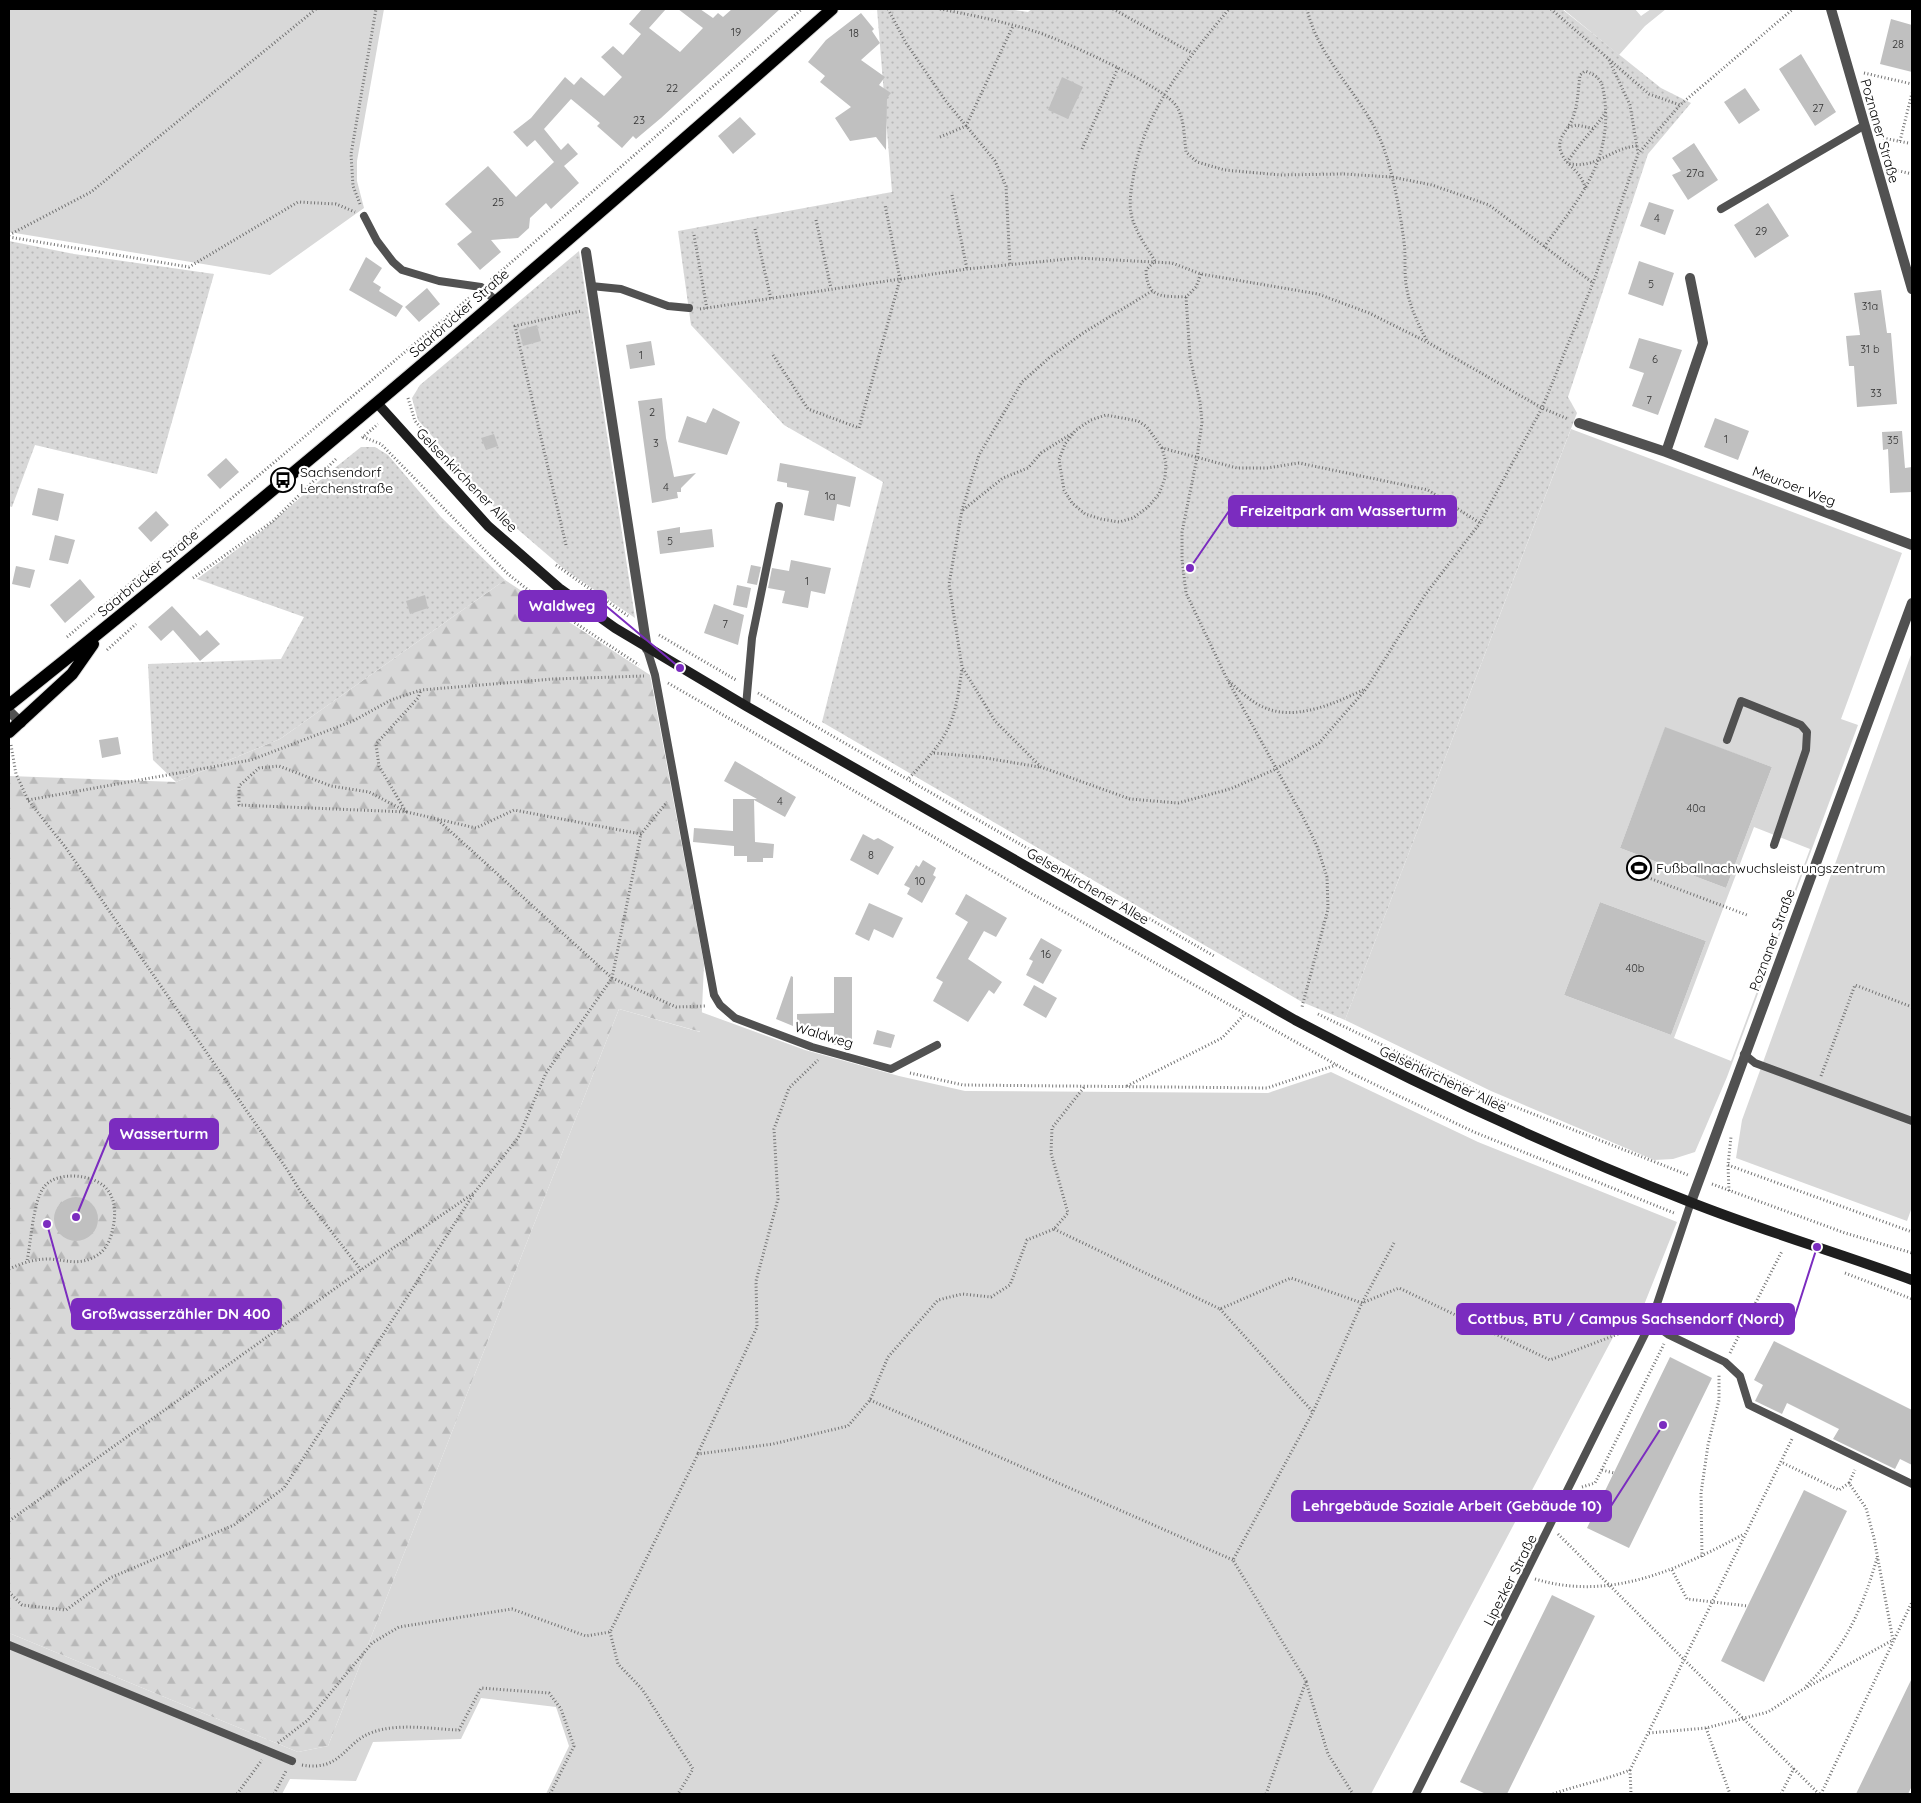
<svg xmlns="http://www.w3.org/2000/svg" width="1921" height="1803" font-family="Quicksand,sans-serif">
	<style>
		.grass { fill: #d8d8d8; fill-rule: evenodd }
		.forest { fill: url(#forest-firs) }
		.park { fill: url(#park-dots) }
		.building { fill: #c0c0c0 }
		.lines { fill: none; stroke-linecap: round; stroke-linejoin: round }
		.primary-casing { stroke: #dbdbdb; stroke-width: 14 }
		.path { stroke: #737373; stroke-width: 3; stroke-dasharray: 1 2.5; stroke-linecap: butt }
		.lane { stroke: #515151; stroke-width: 8 }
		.street { stroke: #515151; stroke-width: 10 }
		.secondary { stroke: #1e1e1e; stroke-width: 10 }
		.primary { stroke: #000; stroke-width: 12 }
		.labels { text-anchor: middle; stroke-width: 4.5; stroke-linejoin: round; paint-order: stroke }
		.number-label { font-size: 11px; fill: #303030 }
		.street-label { font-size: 14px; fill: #000; stroke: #fff }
		.poi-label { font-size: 14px; fill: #000; stroke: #fff; text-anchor: start }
		.leader { fill: none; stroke: #7b2cbf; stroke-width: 2 }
		.callout-dot { fill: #7b2cbf; stroke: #fff; stroke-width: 2 }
		.callout { fill: #7b2cbf; stroke: #7b2cbf; stroke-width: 2 }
		.callout-label { font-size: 15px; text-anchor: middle; font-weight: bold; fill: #fff }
	</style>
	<defs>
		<pattern id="forest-firs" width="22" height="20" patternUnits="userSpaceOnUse" patternTransform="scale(1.25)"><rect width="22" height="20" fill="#d8d8d8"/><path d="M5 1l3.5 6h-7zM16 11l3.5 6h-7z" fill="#b8b8b8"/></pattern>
		<pattern id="park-dots" width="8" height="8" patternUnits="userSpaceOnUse" patternTransform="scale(1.25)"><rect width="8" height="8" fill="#d8d8d8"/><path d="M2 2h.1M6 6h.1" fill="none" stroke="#b8b8b8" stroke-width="1.8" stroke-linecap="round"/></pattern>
	</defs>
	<rect width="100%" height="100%" fill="#fff"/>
	<path class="grass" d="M9,9H384L357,161V181L364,208L270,275L9,232Z
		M1563,9H1635L1641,16L1651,9H1666L1645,26L1619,55Z
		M1571,429L1902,553L1841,719L1858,725L1727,1077L1695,1152L1673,1159L1654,1160L1491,1091L1345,1020ZM1665,728L1772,767L1726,888L1620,848ZM1754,827L1810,849L1731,1061L1674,1038ZM1600,902L1706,941L1671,1035L1564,995Z
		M1912,652V1207L1907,1221L1736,1158L1742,1120Z
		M619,1009L700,1032L701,1012L805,1050L899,1076L965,1091L1268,1093L1331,1072L1478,1142L1677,1222L1640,1315L1628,1309L1371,1794H546L569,1746L556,1707L481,1698L461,1739L373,1742L356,1781L290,1779L282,1794H9V1633L298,1752L328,1746Z"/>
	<path class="forest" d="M505,580L650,675L704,964L701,1032L619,1009L328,1746L298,1752L9,1633V776L176,782L280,739Z"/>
	<path class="park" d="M877,9H1008L1028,12L1032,9H1562L1661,88L1691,103L1648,154L1568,397L1577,413L1345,1020L1302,1002L822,722L883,482L784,425L691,325L678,231L892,192Z
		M9,241L74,254L214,274L157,474L35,445L12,507L9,506Z
		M579,251L635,618L564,569L501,515L418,420L412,398L420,385Z
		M361,447H375L388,455L441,517L505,580L280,739L176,782L153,760L148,664L281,659L304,617L197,579L263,530L326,475Z"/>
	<path class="building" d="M642,9H666L649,28L680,52L703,28L678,9H700L713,18L718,13L723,17L732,9H780L661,118L636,139L633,136L622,148L597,126L600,123L571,99L544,129L561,150L568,143L578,154L564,166L579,183L551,209L546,203L530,218L529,228L518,238L491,240L501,252L480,270L457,244L472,232L445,204L488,166L516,197L554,162L535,140L527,147L513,132L531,118L565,77L574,85L581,77L604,96L622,77L601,57L613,46L623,55L641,34L629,24Z
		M861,13L874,29L872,31L880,43L861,60L885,77L879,85L891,93L887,98L886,150L876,137L850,141L835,118L851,107L820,82L825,76L808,62L826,40Z
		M1891,19L1912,25V72L1880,64Z
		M1801,54L1836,112L1815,126L1779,69Z
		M1062,77L1083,87L1068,119L1048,110Z
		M1745,88L1760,110L1739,124L1724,102Z
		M740,117L756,134L733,154L718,136Z
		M1694,143L1718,180L1688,200L1672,175L1681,171L1672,158Z
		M1649,202L1674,210L1665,235L1640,226Z
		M1768,203L1789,236L1755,258L1734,225Z
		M366,257L382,268L373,282L381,287L379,291L403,306L396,317L349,290Z
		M1639,261L1674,273L1663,306L1628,294Z
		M427,288L440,304L419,322L405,307Z
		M1881,290L1887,333H1891L1897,404L1857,407L1854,366H1849L1846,336L1860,335L1854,293Z
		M537,325L541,341L523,346L519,330Z
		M1639,338L1682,350L1658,415L1632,406L1644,373L1629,368Z
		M651,341L655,365L630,369L626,345Z
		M662,398L666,438L674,477L696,473L681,488V492H677L678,498L652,503L638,401Z
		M713,408L740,422L727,455L678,442L687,416L706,423Z
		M1715,418L1749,431L1738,460L1704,447Z
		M1902,431L1905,468L1912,467V492L1890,493L1888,449L1883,450L1882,432Z
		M494,434L498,446L486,450L481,438Z
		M226,458L239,472L220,489L207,475Z
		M780,463L856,477L850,507L837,504L834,521L804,515L809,491L787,487V483L777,481Z
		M38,488L64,494L58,521L32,515Z
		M156,511L169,525L151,542L138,528Z
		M680,527V533L712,529L714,547L660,554L657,531Z
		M55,535L75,540L68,564L49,560Z
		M791,560L831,568L825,594L811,591L808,608L782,603L785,591L768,588L772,568L789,571Z
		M751,565L761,567L757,585L747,583Z
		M16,566L35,570L30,588L12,584Z
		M80,579L95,597L65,623L50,605Z
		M737,585L751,588L747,608L733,605Z
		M425,595L428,608L410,614L406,601Z
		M714,604L744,615L738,645L704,633Z
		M172,606L200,636L207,630L220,644L200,661L173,630L161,641L148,627Z
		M1665,727L1772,767L1726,888L1620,848Z
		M118,737L121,754L102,758L99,740Z
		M735,761L796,797L785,817L754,800L755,842L774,844L773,858H763V862H747V856H734V846L693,842L694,828L733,831V799H757L724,781Z
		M863,834L874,840L878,838L894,847L878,875L850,860Z
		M923,860L936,868L933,875L936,877L922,903L907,894L910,888L904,885L916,865L919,867Z
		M966,894L1007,918L996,937L984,931L968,959L1002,982L994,994L989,990L968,1022L933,1001L943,982L936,978L968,922L955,914Z
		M1600,902L1706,941L1671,1035L1564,995Z
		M869,903L903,918L893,938L874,929L869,941L855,934Z
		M1041,938L1062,950L1043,984L1026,975L1033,961L1029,959Z
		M791,976L793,977V1026L776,1019Z
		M834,977H852V1045H834V1027L797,1026V1014L834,1013Z
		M1034,985L1057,998L1046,1018L1023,1005Z
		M877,1030L895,1035L891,1048L873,1044Z
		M54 1219a22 22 0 1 1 44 0a22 22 0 1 1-44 0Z
		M1774,1341L1912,1410V1465L1900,1459L1895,1469L1833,1439L1839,1429L1787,1403L1782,1414L1755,1401L1763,1385L1754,1380Z
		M1670,1357L1712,1378L1629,1548L1587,1528Z
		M1804,1490L1847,1511L1764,1682L1721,1661Z
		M1552,1595L1595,1616L1507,1794H1486L1460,1782Z
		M1912,1678V1786L1908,1794H1856Z"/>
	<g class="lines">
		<defs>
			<path id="primary" d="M9,705C290,481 563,247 832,9
				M9,732L72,674L93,644"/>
		</defs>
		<use href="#primary" class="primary-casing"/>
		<path class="path" d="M888,9L906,43L945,100L995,161L1006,186L1010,266
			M940,9C972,15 1005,22 1037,32C1062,40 1166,87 1177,107C1185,121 1184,138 1186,152L1197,162L1225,170L1280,175L1343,174L1392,177L1432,185L1489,205L1593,283
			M1113,9L1192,53
			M1307,9C1319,62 1366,98 1384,149C1394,178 1400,211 1404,242C1406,256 1404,270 1406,284C1409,305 1417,322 1427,341
			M1551,9L1649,94L1680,105
			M1609,60L1630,105L1638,153
			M1864,73L1912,84
			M1606,112C1594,130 1578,144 1567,163C1594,171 1610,148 1637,146
			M1568,127L1577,125L1595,129
			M940,137L966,126L1013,26
			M1883,138L1908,143
			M1900,141L1912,93
			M1082,149L1118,68
			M1891,169L1912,174
			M952,195L967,269
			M360,204L353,186L351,154L376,9
			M816,220L831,288
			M755,229L771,299
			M9,235L91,192L316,9
			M694,235L707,309
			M9,237L189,267L298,202L336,204L355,212
			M1544,247C1578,200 1611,163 1605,102C1603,84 1602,77 1585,71L1580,75C1578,90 1578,106 1572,120C1567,131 1556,139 1561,152C1567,168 1580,168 1586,190
			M1201,274L1196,287L1186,297C1162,296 1147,299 1146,270L1155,261C1146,246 1134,230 1131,213C1129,202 1131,190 1133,179C1143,111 1187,60 1229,9
			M491,280L802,9
			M1152,291L1083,333L1049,358L1022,382L979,455L962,510L949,584L962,667L995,721L1041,767L1130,799L1178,803L1230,789L1276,769L1319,743L1366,689L1425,595L1480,523L1542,408L1593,283L1638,154L1680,105L1793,9
			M1186,297L1190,357L1200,402L1202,422L1197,458L1182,532V559L1186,593L1227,679L1304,819L1317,846L1327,877L1328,909L1302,1007
			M700,309L967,269L1077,258L1172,263L1201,274L1318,294L1369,313L1427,342L1542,408L1568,419
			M773,355L808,409L859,428L900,279L885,205
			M408,398L415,421L440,450
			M363,437L381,444L508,574L542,601L639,665
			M362,438L378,424
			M1162,448L1166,463L1165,478L1159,494L1148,507L1133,518L1119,522L1101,519L1085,514L1072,503L1064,490L1059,460L1065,444L1076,430L1091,420L1106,415L1138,421L1147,427L1162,448L1237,468H1267L1299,463L1428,490L1480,523
			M963,510L1003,478L1028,468L1041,453L1071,434
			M566,545L515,326L581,311
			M556,565L628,616
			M193,578L273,521L336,459
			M659,635L736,680
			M67,637L469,298
			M107,650L136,624
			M1229,681C1242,693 1254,705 1271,710C1301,719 1338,702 1365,689
			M668,683L1027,891L1351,1073L1474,1132L1674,1213
			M758,693L1214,956
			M11,745L16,774L28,800L66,848L288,1171L300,1191L361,1270
			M934,753L980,757L1039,767
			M909,778C949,737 955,724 962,668
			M28,800L251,760L353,721L391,700L421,690L553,679L644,676
			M406,812L379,766L376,744L418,698L421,690
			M407,812L239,805V786L259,768L279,766L331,786L369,792L407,812L476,828L514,810L641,834L667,802
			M438,820L612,978
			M1641,875L1747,915
			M612,978L641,834
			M1318,1014L1490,1097L1688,1175
			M910,1073L963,1085L1267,1088L1336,1065
			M1821,1076L1855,985L1912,1007
			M1127,1086L1222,1038L1245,1014
			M1728,1165L1912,1232
			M1712,1184L1845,1233L1912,1253
			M1729,1191L1728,1165L1731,1137
			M1054,1229L1220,1309L1291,1278L1362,1303L1399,1288L1550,1360L1634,1328
			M9,1269C22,1263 34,1259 49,1259C67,1260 79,1266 96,1256C105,1251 110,1241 112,1232C116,1217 117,1198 104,1186C90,1174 56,1171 44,1187C33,1201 31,1242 27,1261
			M1845,1273L1912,1299
			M1220,1309L1313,1412
			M1730,1353L1782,1251
			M870,1400L1233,1560
			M698,1453L757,1327L756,1281L778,1199L774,1129L789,1088L818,1060
			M1602,1470L1614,1473
			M1849,1483L1855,1470
			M1582,1487L1595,1483L1664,1344
			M9,1521L361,1270L474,1193L518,1138L546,1073L612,978L676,1007L707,1006
			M1558,1534L1819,1794
			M1702,1557L1701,1493L1708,1445L1719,1400V1374
			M1672,1570L1687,1599L1748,1606
			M1535,1579C1611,1602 1679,1569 1744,1534
			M9,1592L22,1605L66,1610L110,1578L234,1525L284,1488L473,1195
			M610,1632L618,1664L642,1689L693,1769L678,1794
			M1306,1682L1328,1754L1353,1794
			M1806,1686C1844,1650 1863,1608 1877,1558
			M1706,1728L1730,1794
			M1649,1733L1706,1728L1768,1712L1802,1690L1893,1640L1874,1538L1866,1508L1849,1483L1839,1490L1781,1462
			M278,1743L308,1720L372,1643L399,1627L512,1609L586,1636L610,1632L698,1454L773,1444L848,1426L870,1400L888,1357L938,1300L962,1294L991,1297L1010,1285L1027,1240L1054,1229L1068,1213L1051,1153L1052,1128L1085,1086
			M302,1765C342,1772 344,1742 373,1732C399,1723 432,1729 459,1730L481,1688L549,1693L561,1709L574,1746L550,1794
			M1630,1770L1631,1794
			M237,1794L262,1760
			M274,1794L286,1771
			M1266,1794L1306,1681L1233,1560L1313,1412L1362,1303L1394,1243
			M1553,1794C1578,1785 1605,1780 1630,1770L1792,1439
			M1781,1794L1794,1768
			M1821,1794L1912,1602"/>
		<path class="lane" d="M1721,209L1865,125
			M364,216L377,241L393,262L402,270L439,281L481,287L496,301
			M591,286L621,289L668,306L689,308
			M647,649L655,675L714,995L720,1005L735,1018L812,1047L891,1069L937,1045
			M746,706L752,638L779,506
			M1727,740L1741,701L1801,725L1807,732L1806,750L1774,845
			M1744,1054L1755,1063L1912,1121
			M1651,1322L1669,1335L1725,1362L1740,1376L1749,1405L1912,1484
			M9,1645L292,1761
			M1416,1794L1651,1322L1691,1202"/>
		<path class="street" d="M1831,9L1912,289
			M586,252L647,649
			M1579,423L1666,452L1912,545
			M1666,452L1703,343L1690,278
			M9,711L21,723
			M1691,1202L1912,603"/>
		<path class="secondary" d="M377,403L488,526L559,588L615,628L746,706L1295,1020C1423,1088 1555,1149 1690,1202C1763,1231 1839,1253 1912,1280"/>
		<use href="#primary" class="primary"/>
	</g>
	<defs>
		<symbol id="bus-ring" viewBox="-11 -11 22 22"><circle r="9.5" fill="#fff" stroke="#000" stroke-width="1.5"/><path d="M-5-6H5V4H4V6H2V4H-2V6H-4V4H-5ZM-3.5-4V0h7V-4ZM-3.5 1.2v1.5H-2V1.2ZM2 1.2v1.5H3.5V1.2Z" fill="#000"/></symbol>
		<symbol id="stadium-ring" viewBox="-11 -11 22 22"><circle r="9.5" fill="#fff" stroke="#000" stroke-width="1.5"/><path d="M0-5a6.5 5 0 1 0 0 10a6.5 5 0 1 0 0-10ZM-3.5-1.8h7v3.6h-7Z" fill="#000"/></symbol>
	</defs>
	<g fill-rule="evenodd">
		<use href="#bus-ring" x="269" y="466" width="28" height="28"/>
		<use href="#stadium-ring" x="1625" y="854" width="28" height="28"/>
	</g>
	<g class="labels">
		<g class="number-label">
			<text x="736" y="36">19</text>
			<text x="854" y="37">18</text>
			<text x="1898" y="48">28</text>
			<text x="672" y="92">22</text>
			<text x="1818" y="112">27</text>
			<text x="639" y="124">23</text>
			<text x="1695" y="177">27a</text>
			<text x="498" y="206">25</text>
			<text x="1657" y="222">4</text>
			<text x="1761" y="235">29</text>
			<text x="1651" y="288">5</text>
			<text x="1870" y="310">31a</text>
			<text x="1870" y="353">31 b</text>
			<text x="641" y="359">1</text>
			<text x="1655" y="363">6</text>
			<text x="1876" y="397">33</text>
			<text x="1649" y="404">7</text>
			<text x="652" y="416">2</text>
			<text x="1726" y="443">1</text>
			<text x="1893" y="444">35</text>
			<text x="656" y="447">3</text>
			<text x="666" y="491">4</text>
			<text x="830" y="500">1a</text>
			<text x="670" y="545">5</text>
			<text x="807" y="585">1</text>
			<text x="725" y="628">7</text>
			<text x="780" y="805">4</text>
			<text x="1696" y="812">40a</text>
			<text x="871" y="859">8</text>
			<text x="920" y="885">10</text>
			<text x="1046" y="958">16</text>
			<text x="1635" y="972">40b</text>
		</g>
		<g class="street-label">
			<text transform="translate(1880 131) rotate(74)" y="5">Poznaner Straße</text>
			<text transform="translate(459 313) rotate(-41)" y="5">Saarbrücker Straße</text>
			<text transform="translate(467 480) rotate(46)" y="5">Gelsenkirchener Allee</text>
			<text transform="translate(1794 486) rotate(21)" y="5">Meuroer Weg</text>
			<text transform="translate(148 573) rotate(-40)" y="5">Saarbrücker Straße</text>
			<text transform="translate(1088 886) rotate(30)" y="5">Gelsenkirchener Allee</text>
			<text transform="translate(1772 940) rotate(-70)" y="5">Poznaner Straße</text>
			<text transform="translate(824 1035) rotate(17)" y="5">Waldweg</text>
			<text transform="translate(1443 1079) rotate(25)" y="5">Gelsenkirchener Allee</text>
			<text transform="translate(1510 1580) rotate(-63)" y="5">Lipezker Straße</text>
		</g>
		<g class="poi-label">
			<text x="300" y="477">Sachsendorf<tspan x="300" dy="16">Lerchenstraße</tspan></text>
			<text x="1656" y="873">Fußballnachwuchsleistungszentrum</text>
		</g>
	</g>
	<path class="leader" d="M1190 568L1229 511M680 668L606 606M76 1217L110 1134M47 1224L72 1314M1817 1247L1794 1319M1663 1425L1611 1506"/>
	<g class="callout-dot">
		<circle cx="1190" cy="568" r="5"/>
		<circle cx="680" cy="668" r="5"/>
		<circle cx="76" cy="1217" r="5"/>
		<circle cx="47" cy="1224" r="5"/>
		<circle cx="1817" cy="1247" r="5"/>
		<circle cx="1663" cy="1425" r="5"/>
	</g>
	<g class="callout">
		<rect x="1229" y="496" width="227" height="30" rx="5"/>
		<rect x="519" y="591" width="87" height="30" rx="5"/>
		<rect x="110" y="1119" width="108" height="30" rx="5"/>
		<rect x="72" y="1299" width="209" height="30" rx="5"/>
		<rect x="1457" y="1304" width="337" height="30" rx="5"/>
		<rect x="1292" y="1491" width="319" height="30" rx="5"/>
	</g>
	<g class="callout-label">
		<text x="1343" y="516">Freizeitpark am Wasserturm</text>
		<text x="562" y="611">Waldweg</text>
		<text x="164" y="1139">Wasserturm</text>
		<text x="176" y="1319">Großwasserzähler DN 400</text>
		<text x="1626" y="1324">Cottbus, BTU / Campus Sachsendorf (Nord)</text>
		<text x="1452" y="1511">Lehrgebäude Soziale Arbeit (Gebäude 10)</text>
	</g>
	<rect width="1921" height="1803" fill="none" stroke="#000000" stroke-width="20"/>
</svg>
